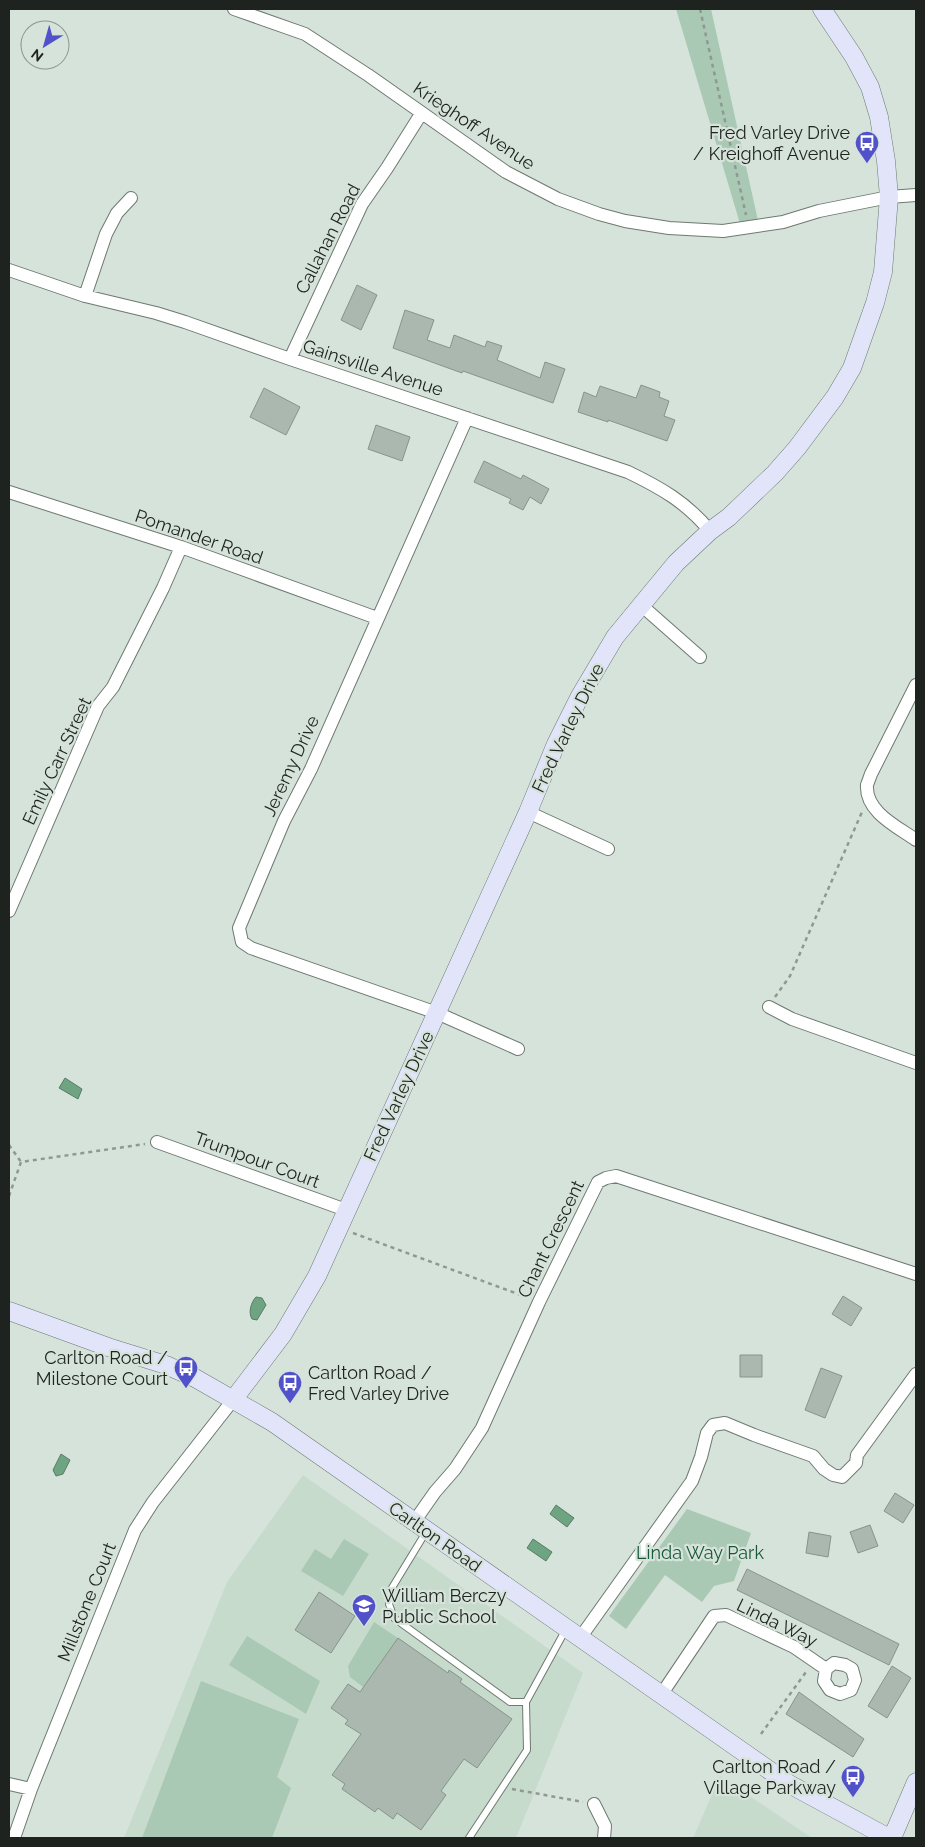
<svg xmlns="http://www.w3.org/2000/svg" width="925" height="1847" font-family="Raleway,sans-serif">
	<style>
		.built { fill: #c7dbcd }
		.green { fill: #a9c9b4 }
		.water { fill: #6fa483; stroke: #577d65 }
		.building { fill: #abb8af; stroke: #87948b }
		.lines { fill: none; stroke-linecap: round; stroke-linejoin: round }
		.lane-casing { stroke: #6d7971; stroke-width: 8 }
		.street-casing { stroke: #6d7971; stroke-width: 14 }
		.secondary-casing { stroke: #6d7971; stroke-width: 19 }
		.path { stroke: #8f9991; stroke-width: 2.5; stroke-dasharray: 4 4; stroke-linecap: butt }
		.lane { stroke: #fff; stroke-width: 6 }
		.street { stroke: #fff; stroke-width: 12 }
		.secondary { stroke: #e2e5fa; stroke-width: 18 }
		.labels { text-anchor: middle; stroke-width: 4.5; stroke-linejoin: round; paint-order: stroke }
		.street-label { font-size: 18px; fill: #1e231f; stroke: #d6e3da }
		.poi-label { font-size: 18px; fill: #1e231f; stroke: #d6e3da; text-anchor: end }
		.park-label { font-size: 18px; fill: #195837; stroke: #d6e3da }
	</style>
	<rect width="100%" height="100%" fill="#d6e3da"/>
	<path class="built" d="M303,1475L583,1673L516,1838H124L227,1582Z
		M720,1776L812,1838H693Z"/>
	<path class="green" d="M676,9H711L759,225L741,227Z
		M687,1509L751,1533L734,1581L714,1586L702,1602L665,1575L626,1629L609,1616Z
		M344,1539L369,1554L343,1596L301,1571L315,1549L331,1559Z
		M374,1622L398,1638L363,1687L350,1677L348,1666Z
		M247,1636L320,1681L306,1714L229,1665Z
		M201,1681L299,1719L277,1777L291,1788L272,1838H142Z"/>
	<path class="water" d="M65,1078L82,1089L78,1099L59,1088Z
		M256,1297L262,1298L266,1305L257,1320L252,1319C248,1313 251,1302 256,1297Z
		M61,1454L70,1460L63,1474L56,1476L53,1470Z
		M556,1505L574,1518L567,1527L550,1514Z
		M533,1539L552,1552L546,1561L527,1548Z"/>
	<path class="building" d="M357,285L377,295L361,330L341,320Z
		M405,310L434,320L427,340L450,348L454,335L485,347L487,341L502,346L497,360L540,378L545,362L565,369L553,403L463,371L462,373L393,348Z
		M641,385L660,392L659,397L669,401L664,416L675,420L667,441L608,420V422L578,412L584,392L596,397L600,386L636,398Z
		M264,388L300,407L286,435L250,417Z
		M376,425L410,437L402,461L368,449Z
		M484,461L521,479L523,475L549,489L541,504L530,497L523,510L509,503L511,499L474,482Z
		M843,1296L862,1308L851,1326L832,1314Z
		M740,1355H762V1377H740Z
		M821,1368L842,1376L825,1418L805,1410Z
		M895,1493L914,1505L903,1523L884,1511Z
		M870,1525L878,1546L858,1553L850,1532Z
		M809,1532L831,1536L828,1557L806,1553Z
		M747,1569L899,1644L889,1665L737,1590Z
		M319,1592L355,1616L331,1653L295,1630Z
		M398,1638L448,1673L449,1670L462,1679L460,1682L512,1719L477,1768L464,1759L441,1791L446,1795L421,1830L397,1813L393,1819L378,1808L375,1812L342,1789L345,1784L332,1775L361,1734L345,1724L348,1720L331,1708L348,1684L360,1692Z
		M892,1666L911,1678L887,1718L868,1706Z
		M799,1692L864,1739L853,1757L786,1714Z"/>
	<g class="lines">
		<defs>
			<path id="lane" d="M426,1532L390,1591L389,1604L394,1618L510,1702H526L566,1629
				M469,1838L527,1750L526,1702"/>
			<path id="street" d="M234,9L305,34L368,75L506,172L558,199L599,214L625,221L669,228L723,231L783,222L819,211L889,197L916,195
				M9,270L85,296L156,313L185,322L290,359L628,472C661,488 686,502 710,531
				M85,296L106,234L117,213L131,198
				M290,359L362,204L387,168L421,114
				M467,418L311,769L284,821L239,928L242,942L251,948L437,1013L518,1049
				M9,492L181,547L377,618
				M641,605L700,657
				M916,685L871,774C870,777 868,782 867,785C865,812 898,827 916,840
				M528,812L608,849
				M9,911L98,706L113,687L163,588L181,547
				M769,1007L792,1019L916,1063
				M157,1142L346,1210
				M414,1522L435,1492L455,1469L482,1428L539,1302L598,1182L606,1178L616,1176L916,1274
				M580,1638L692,1481L701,1457L707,1433L713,1425L725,1423L754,1435L813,1456L824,1469L833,1475L842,1477L856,1463L857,1455L916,1374
				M661,1695L714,1616L726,1615L794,1647L826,1669L824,1681L830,1690L840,1694L851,1690L855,1680L852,1669L845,1665L834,1663L826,1669
				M9,1784L31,1789
				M594,1804L605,1826L604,1838
				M14,1838L31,1789L135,1530L153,1502L233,1400"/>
			<path id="secondary" d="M9,1311L108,1347L166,1365L195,1378L272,1422L789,1784L889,1838
				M233,1400L283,1334L317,1276L528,812L556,744L580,696L615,637L676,563L710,531L729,517L775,473L797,448L835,397L852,368L875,303L883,272L889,197L886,161L879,117L870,87L854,57L822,9
				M892,1838L916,1782"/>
		</defs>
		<use href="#lane" class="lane-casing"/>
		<use href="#street" class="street-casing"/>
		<use href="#secondary" class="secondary-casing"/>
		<path class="path" d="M700,9L746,215
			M775,997L790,976L862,812
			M9,1145L21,1162
			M9,1196L21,1162L145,1144
			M353,1233L526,1297
			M761,1734L806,1672
			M512,1789L583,1802"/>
		<use href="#lane" class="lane"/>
		<use href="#street" class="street"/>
		<use href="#secondary" class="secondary"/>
	</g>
	<defs>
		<symbol id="bus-pin" viewBox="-11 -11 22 30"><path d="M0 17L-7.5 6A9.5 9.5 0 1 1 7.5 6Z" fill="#5152c9" stroke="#d6e3da"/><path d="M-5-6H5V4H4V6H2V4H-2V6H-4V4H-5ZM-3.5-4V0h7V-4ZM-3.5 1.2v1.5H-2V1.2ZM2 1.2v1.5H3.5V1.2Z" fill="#fff"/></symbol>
		<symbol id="school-pin" viewBox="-11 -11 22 30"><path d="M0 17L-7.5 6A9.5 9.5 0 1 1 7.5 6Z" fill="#5152c9" stroke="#d6e3da"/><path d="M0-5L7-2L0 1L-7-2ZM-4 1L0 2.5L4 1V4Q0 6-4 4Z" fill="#fff"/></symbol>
	</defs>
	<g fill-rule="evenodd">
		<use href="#bus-pin" x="853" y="129" width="28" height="38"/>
		<use href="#bus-pin" x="172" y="1354" width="28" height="38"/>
		<use href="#bus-pin" x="276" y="1369" width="28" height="38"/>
		<use href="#school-pin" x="350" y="1592" width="28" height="38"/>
		<use href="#bus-pin" x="839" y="1763" width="28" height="38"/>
	</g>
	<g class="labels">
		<g class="street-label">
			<text transform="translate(474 126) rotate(34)" y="6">Krieghoff Avenue</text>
			<text transform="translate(328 239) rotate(-63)" y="6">Callahan Road</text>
			<text transform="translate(373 368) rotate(18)" y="6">Gainsville Avenue</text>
			<text transform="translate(199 537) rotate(19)" y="6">Pomander Road</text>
			<text transform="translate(568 728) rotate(-64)" y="6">Fred Varley Drive</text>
			<text transform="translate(57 761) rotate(-65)" y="6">Emily Carr Street</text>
			<text transform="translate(291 766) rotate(-65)" y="6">Jeremy Drive</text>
			<text transform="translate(399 1096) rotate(-65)" y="6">Fred Varley Drive</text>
			<text transform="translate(257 1160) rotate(20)" y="6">Trumpour Court</text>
			<text transform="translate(551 1239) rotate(-64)" y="6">Chant Crescent</text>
			<text transform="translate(435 1537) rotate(35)" y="6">Carlton Road</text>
			<text transform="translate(87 1602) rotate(-68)" y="6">Millstone Court</text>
			<text transform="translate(777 1623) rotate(26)" y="6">Linda Way</text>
		</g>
		<g class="poi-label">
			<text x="850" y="139">Fred Varley Drive<tspan x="850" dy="21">/ Kreighoff Avenue</tspan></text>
			<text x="168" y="1364">Carlton Road /<tspan x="168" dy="21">Milestone Court</tspan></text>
			<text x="308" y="1379" text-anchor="start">Carlton Road /<tspan x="308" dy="21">Fred Varley Drive</tspan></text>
			<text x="382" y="1602" text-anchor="start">William Berczy<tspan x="382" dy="21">Public School</tspan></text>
			<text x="836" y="1773">Carlton Road /<tspan x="836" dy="21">Village Parkway</tspan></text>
		</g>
		<g class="park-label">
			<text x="700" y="1559">Linda Way Park</text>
		</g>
	</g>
	<rect width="925" height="1847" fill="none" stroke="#1e231f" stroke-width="20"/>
	<g transform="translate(45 45) rotate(217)"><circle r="24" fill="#d6e3da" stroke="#8c968f"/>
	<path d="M0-4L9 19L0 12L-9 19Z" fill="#5152c9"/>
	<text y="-8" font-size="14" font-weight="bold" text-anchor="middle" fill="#1e231f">N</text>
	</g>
</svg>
